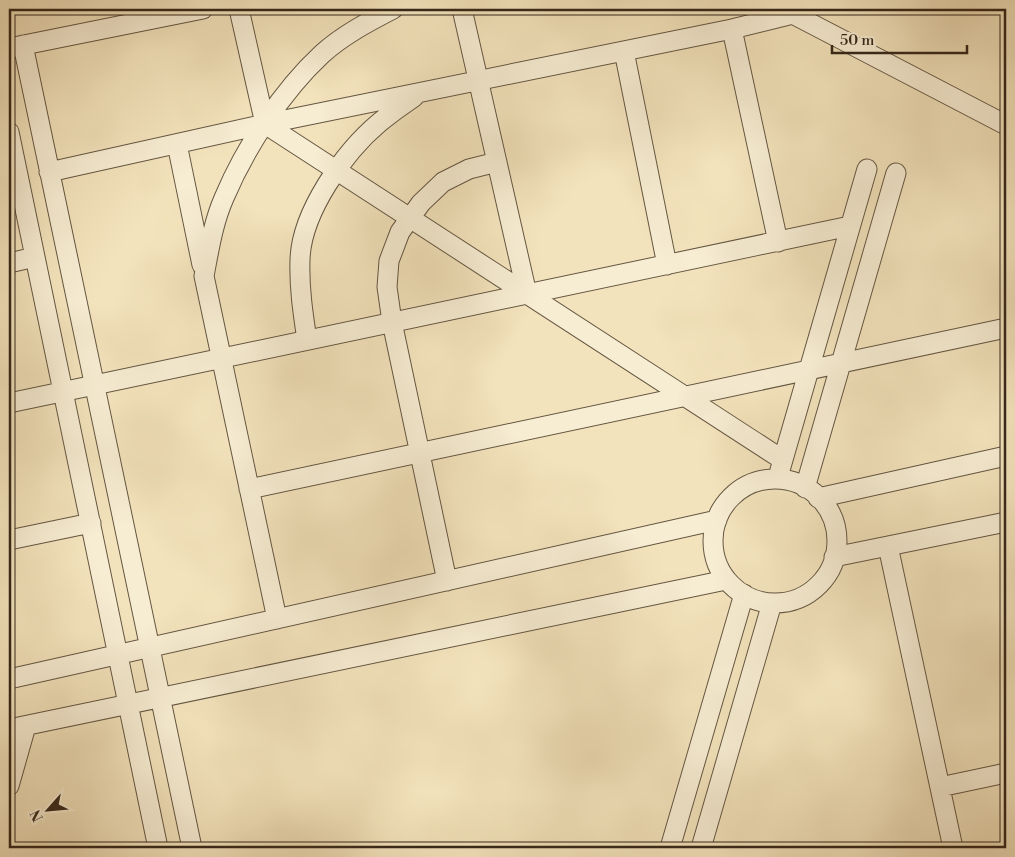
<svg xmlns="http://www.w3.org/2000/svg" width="1015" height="857" font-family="'Libre Bodoni',serif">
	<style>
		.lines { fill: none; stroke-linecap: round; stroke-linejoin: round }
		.minor-casing { stroke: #645642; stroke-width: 21 }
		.minor { stroke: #f7edd3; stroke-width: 19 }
	</style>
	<rect width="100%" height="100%" fill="#f3e3bc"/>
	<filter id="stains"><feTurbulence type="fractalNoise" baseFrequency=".004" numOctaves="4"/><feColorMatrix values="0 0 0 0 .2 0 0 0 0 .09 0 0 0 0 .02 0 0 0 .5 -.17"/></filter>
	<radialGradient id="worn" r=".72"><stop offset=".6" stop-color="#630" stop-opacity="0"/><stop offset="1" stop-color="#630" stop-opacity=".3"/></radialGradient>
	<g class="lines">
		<defs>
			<path id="minor" d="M239,9L265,124L783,460
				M462,9L527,294
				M783,9L1006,125
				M732,29L778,242
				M23,45L192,848
				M9,48L203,9
				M624,51L667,265
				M9,132L158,848
				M177,144L202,265
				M49,172L265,124L732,29L793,14
				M9,263L35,257
				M307,340C303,314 299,287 300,260C301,213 344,152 380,122C391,113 402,105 414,97
				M9,403L850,226
				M780,470L867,169
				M713 541a62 62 0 1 1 124 0a62 62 0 1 1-124 0Z
				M805,488L896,173
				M249,489L1006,328
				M818,498L1006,456
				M9,540L91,523
				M888,546L953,848
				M834,557L1006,522
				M447,581L392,322L387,287L389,261L400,232L421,203L443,182L469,169L497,162
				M277,619L204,276C209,250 213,223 224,198C245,148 282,91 322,54C343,35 368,22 393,9
				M9,679L717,520
				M9,729L726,580
				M9,786L26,726
				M940,787L1006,773
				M670,848L744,594
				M701,848L772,603"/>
		</defs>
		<use href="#minor" class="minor-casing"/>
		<use href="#minor" class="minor"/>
	</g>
	<rect width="1015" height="857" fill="none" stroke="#f3e3bc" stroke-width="30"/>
	<rect x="10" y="10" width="995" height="837" fill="none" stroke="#35271a" stroke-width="2.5"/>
	<rect x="15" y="15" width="985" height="827" fill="none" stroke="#35271a"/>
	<g transform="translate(48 810) rotate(243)" stroke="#f7edd3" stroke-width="4" paint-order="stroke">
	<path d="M0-4L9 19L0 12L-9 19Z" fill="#35271a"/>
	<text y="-8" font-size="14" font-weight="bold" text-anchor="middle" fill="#35271a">N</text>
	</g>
	<path d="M832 45v8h135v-8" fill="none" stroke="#35271a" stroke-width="2.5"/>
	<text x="840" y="45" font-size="15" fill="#35271a" stroke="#f7edd3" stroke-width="4" paint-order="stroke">50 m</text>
	<rect width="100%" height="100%" filter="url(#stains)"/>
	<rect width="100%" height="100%" fill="url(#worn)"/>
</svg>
